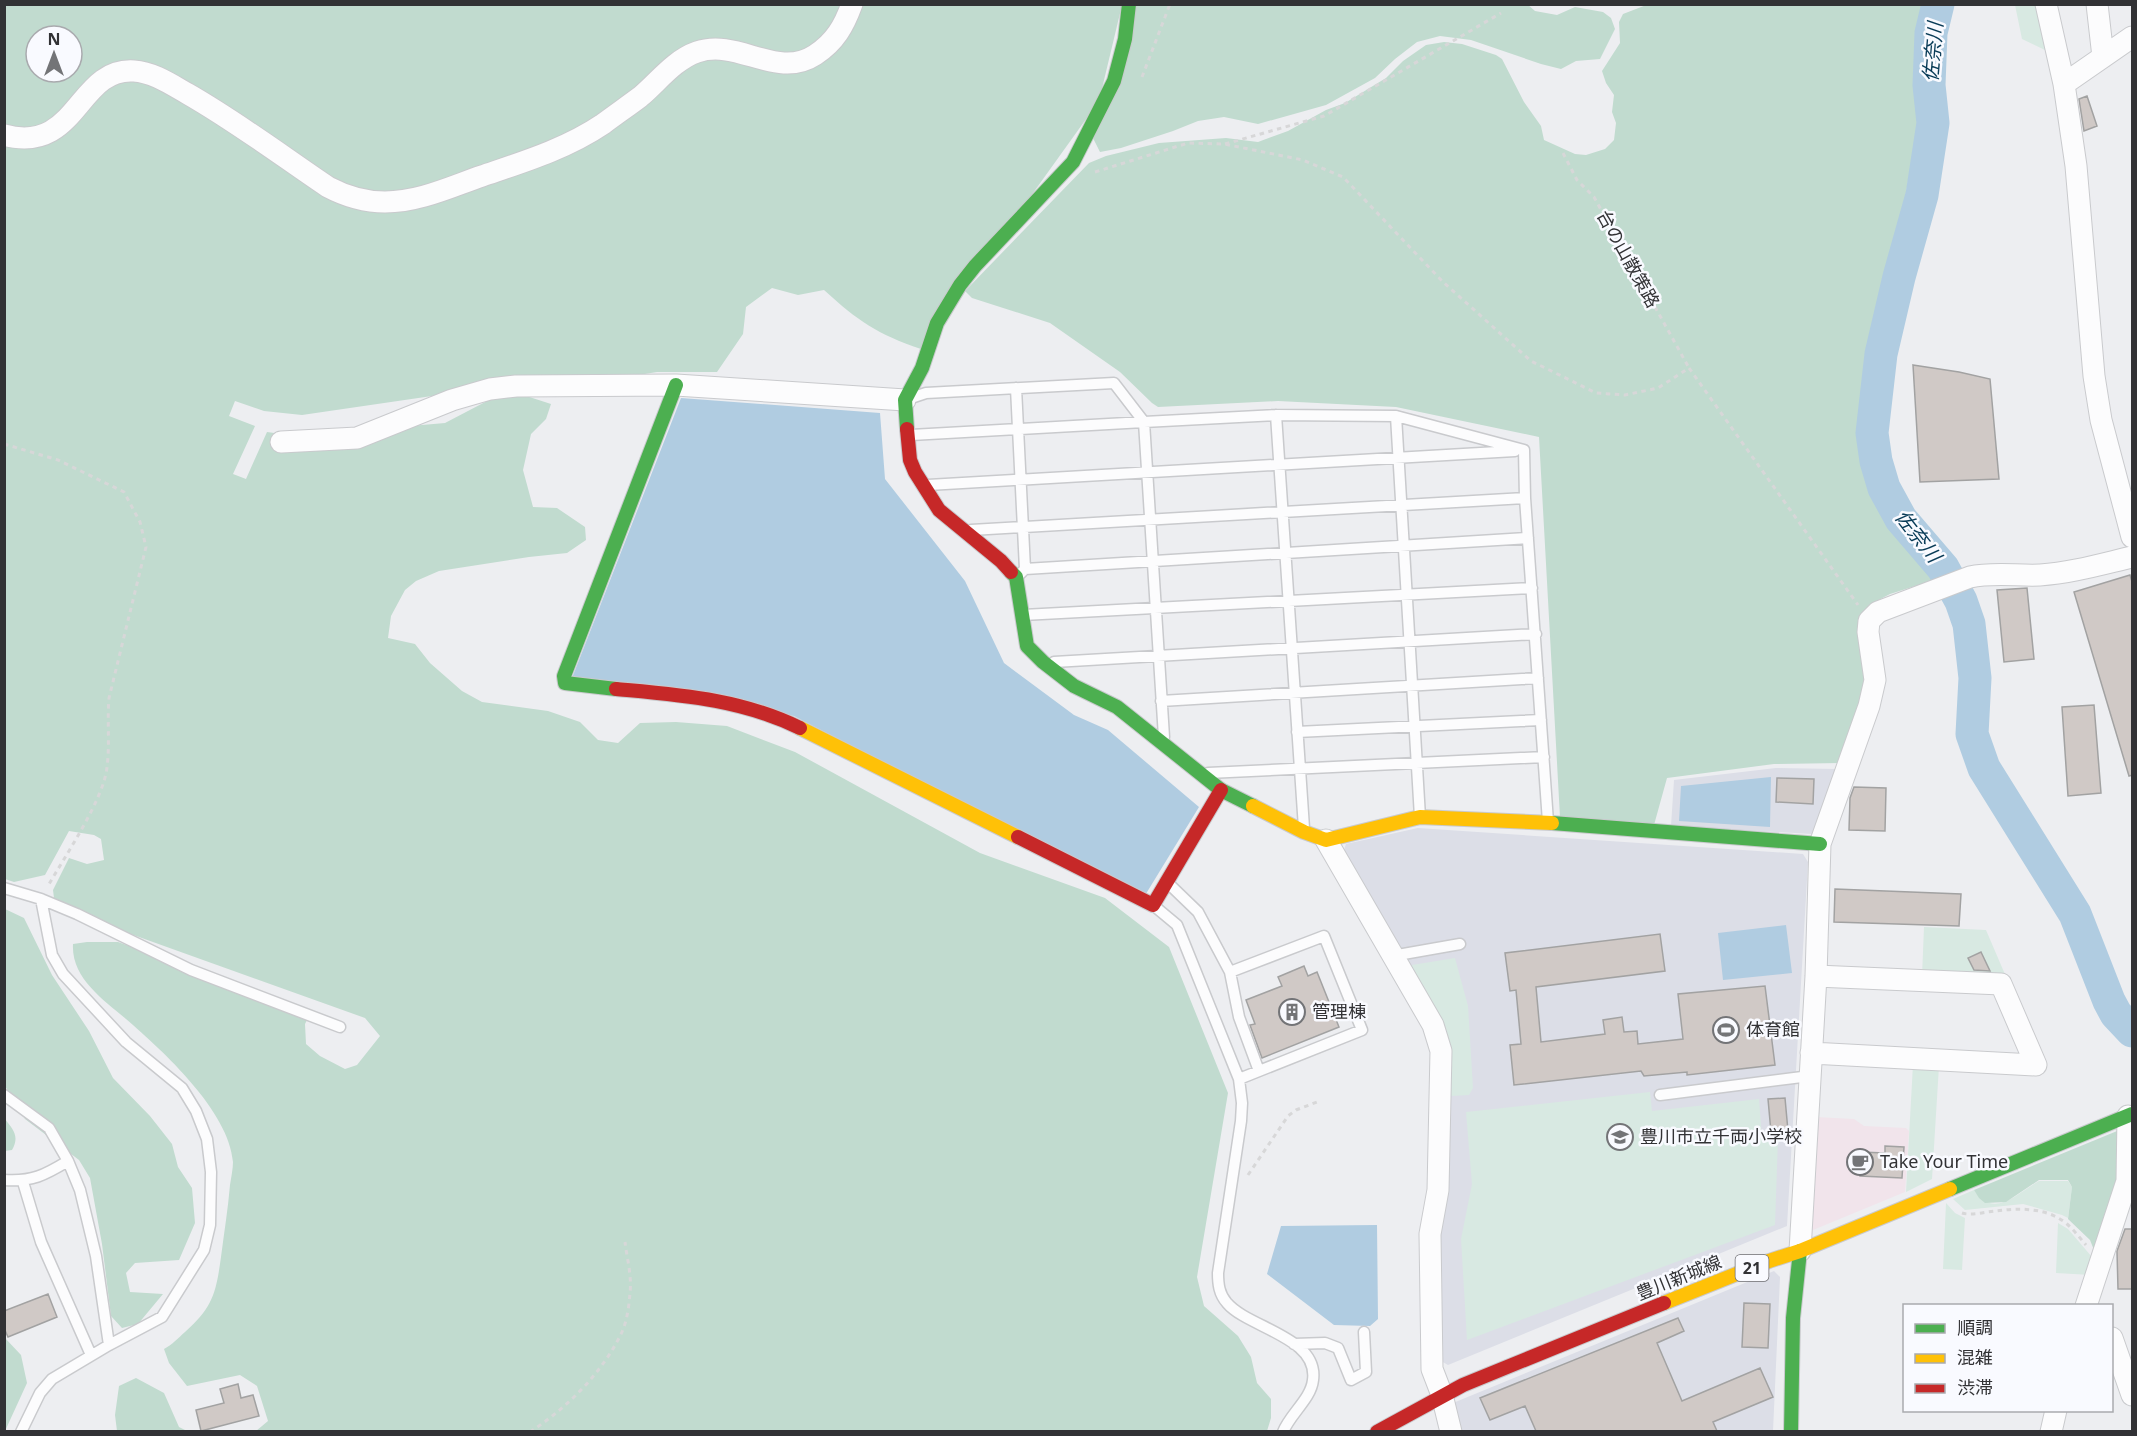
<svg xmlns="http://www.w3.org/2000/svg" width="2137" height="1436" font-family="'Noto Sans','Noto Sans JP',sans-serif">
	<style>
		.commercial { fill: #f1e4eb }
		.built { fill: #dcdee7 }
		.green { fill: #d8e9e2 }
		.forest { fill: #c1dbcf; fill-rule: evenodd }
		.water { fill: #b0cce1 }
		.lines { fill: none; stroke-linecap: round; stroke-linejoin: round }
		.river { stroke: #b0cce1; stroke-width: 33 }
		.building { fill: #d0c9c6; stroke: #a2a2a2; stroke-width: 1.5 }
		.lane-casing { stroke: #c9cacd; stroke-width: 13 }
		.street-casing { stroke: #c9cacd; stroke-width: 23 }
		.fast-casing { stroke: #c9cacd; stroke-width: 16 }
		.slow-casing { stroke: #c9cacd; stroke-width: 16 }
		.jam-casing { stroke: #c9cacd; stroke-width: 16 }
		.path { stroke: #d7d7d8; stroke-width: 3; stroke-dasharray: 4.5 4.5; stroke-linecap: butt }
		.lane { stroke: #fcfcfd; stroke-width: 10 }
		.street { stroke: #fcfcfd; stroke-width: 21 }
		.fast { stroke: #4caf50; stroke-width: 14 }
		.slow { stroke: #ffc107; stroke-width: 14 }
		.jam { stroke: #c62828; stroke-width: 14 }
		.labels { text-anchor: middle; stroke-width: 5; stroke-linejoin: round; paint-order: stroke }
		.shield { fill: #f9faff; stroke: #6e6e72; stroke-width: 1.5 }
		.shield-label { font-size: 16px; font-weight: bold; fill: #323235 }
		.street-label { font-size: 18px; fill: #323235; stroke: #f9faff }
		.poi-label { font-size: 18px; fill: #323235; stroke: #f9faff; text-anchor: start }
		.water-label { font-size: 20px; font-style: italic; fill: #083b57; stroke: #f9faff }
	</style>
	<rect width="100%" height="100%" fill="#edeef1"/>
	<path class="commercial" d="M1816,1117L1854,1119L1864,1126L1906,1128L1909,1131L1905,1192L1813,1230L1809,1227Z"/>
	<path class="built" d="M1776,768L1836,769L1812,834L1671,826L1674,780Z
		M1418,828L1803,854L1808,862L1787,1226L1448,1365L1441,1361L1438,1235L1449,1049L1343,853L1346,844Z
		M1774,1271L1780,1277L1773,1431H1458L1453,1403Z"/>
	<path class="green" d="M2015,5H2037L2047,51L2022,39Z
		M1924,927L1986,930L2007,979L1922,976Z
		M1455,958L1468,1006L1473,1088L1469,1095L1451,1096V1049L1411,969L1412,965Z
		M1913,1064L1939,1066L1932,1179L1906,1192Z
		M1650,1092L1652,1111L1759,1099L1762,1138H1778L1775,1225L1467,1340L1461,1239L1472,1184L1466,1112Z
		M2039,1181H2068L2072,1187L2068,1218L2062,1215L2023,1204L1965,1210L1953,1199L1974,1190C1994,1220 2017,1193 2039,1181Z
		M1946,1203L1955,1213L1965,1218L1962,1270L1943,1269Z
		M2058,1223L2068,1229L2092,1257L2091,1275L2056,1273Z"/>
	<path class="forest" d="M1527,4L1535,11L1557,15L1575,7L1603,12L1611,18L1615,29L1600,59L1576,61L1561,69L1541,64L1471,40L1440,36L1417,42L1395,59L1375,78L1326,105L1258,124L1224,117L1198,121L1173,131L1121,148L1100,152L1093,138L1135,5Z
		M1649,4L1939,5L1875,369L1867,440L1869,465L1882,496L1896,520L1935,566L1931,581L1890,594L1869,605L1859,621L1867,675L1841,763L1774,764L1667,778L1654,825L1560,817L1539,437L1396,407L1278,401L1158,407L1152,403L1120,372L1050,323L972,298L965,291L1089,163L1106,156L1159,143L1226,138L1258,142L1288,131L1326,110L1345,103L1386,78L1403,61L1426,45L1444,42L1462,44L1496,55L1502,59L1524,102L1541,126L1544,140L1575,154L1586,155L1605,149L1614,140L1616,123L1612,112L1614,95L1606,83L1602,71L1620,43L1619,22L1623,14Z
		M5,5H846L832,32L797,57L724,40L554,143L393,196L347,190L131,64L47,127L5,128ZM36,36H72V72H36Z
		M858,5H1122L1099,101L921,349C877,334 858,321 824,290L798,295L772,288L746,307L743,334L717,372H657L607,380L508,377L432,396L302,415L264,411L235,401L229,416L255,426L233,474L246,479L267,432L296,436L445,423L489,400L517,393L551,404L546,419L531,434L523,470L533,507L557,508L585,527L586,540L567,553L529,557L439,571L416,581L405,590L391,616L388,638L415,644L430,663L462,691L482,702L548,711L580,722L598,740L618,743L640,723L676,722L727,726L795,752L980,853L1105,898L1169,947L1228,1093L1197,1277L1204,1306L1238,1336L1251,1357L1257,1383L1271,1399V1418L1267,1431H256L268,1421L257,1386L240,1375L187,1386L169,1363L164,1349C172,1345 178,1338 185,1332C213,1307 216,1293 221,1257C224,1233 228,1209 230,1185C231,1178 233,1169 233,1162C229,1111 163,1051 126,1019C104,1000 71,978 73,944L87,942H118L311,1012L305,1024L306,1044L320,1056L345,1069L357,1065L380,1036L365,1018L100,923L62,904L54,898L53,890L69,858L87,864L104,860L101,839L94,835L69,831L45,875L14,882L5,879V142L22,146L114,82L146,79L344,202L484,184L706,56L797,71Z
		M5,909L24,918L52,975L89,1031L113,1078L150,1116L172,1144L178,1167L192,1188L195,1223L179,1260L135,1263L126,1273L130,1292L163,1294L138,1324L122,1328L111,1316L102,1244L90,1178L79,1160L25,1119L5,1086Z
		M4,1118C13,1129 20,1136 12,1150L5,1151Z
		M2122,1129L2123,1178L2096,1255L2090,1240L2068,1219L2072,1187L2068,1180H2039L2006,1202L1985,1203L1979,1198L1974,1190Z
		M5,1338L21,1355L27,1383L5,1431Z
		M136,1378L164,1393L179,1427L187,1431H117L115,1415L119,1386Z"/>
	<path class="water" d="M681,398L880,413L885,479L965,581L1004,663L1074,715L1108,730L1199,807L1144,897L794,716L572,678Z
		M1771,777L1770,827L1679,821L1681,786Z
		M1786,925L1792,973L1723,980L1718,933Z
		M1377,1225L1378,1319L1370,1326L1334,1325L1267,1274L1281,1226Z"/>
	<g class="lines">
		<path class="river" d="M1938,4L1931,33L1929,85L1933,123L1922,195L1899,277L1881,354L1872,433L1876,461L1884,488L1901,519L1943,568L1961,601L1969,624L1975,678L1972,734L1984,768L2075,914L2109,1001L2116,1014L2132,1031"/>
	</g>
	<path class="building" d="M2087,96L2097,126L2084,131L2079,99Z
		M1913,365L1959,372L1990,379L1999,479L1920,482Z
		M2130,575L2133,585V775L2129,776L2074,592Z
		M2027,588L2034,659L2004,662L1997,590Z
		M2094,705L2101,793L2068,796L2062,707Z
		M1777,778L1814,779L1813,804L1776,802Z
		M1854,787L1886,788L1885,831L1849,830L1850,798Z
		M1835,889L1961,894L1959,926L1834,922Z
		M1660,934L1665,971L1536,987L1541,1042L1605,1034L1603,1020L1622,1017L1624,1032L1637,1031L1638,1044L1683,1039L1678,994L1765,986L1775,1065L1687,1075V1072L1644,1076L1641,1071L1514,1085L1510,1045L1521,1044L1516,990L1510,991L1505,953Z
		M1981,952L1990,971L1974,970L1968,958Z
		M1304,966L1308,976L1317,972L1339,1027L1262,1058L1250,1025L1255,1024L1246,1000L1282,986L1278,977Z
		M1785,1098L1788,1131L1771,1132L1768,1099Z
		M1885,1146L1904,1147L1902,1178L1860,1176L1861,1152L1885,1153Z
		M2125,1229H2133V1289H2118L2117,1251Z
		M48,1294L57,1317L8,1337L4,1328V1311Z
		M1744,1303L1770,1304L1768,1348L1742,1347Z
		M1678,1318L1684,1331L1657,1343L1682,1401L1760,1368L1773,1397L1713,1422L1717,1431H1536L1525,1406L1490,1420L1480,1398Z
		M238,1384L241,1398L253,1395L259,1416L201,1431L196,1410L224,1403L220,1389Z"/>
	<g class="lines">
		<defs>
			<path id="lane" d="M1016,388L1025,569L1020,574
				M911,398L926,393L1114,383L1144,422L1276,415L1396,416L1524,450L1525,498L1548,822
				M1276,415L1304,828
				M1396,416L1420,817
				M911,435L1144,422L1164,737
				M928,485L1515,451
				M971,530L1525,498
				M1025,569L1528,538
				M1023,615L1532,588
				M1054,662L1536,634
				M1161,701L1538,678
				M1297,732L1541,720
				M1208,773L1544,757
				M1169,884L1198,912L1230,972L1239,1017L1259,1071
				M4,888L41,899L77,914L191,970L340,1027
				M1153,905L1177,925L1239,1079L1242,1103L1241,1121L1218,1273C1218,1284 1219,1294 1227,1303C1248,1328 1319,1337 1313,1380C1311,1399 1290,1414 1283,1432
				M1392,956L1460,944
				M1230,972L1324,936L1362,1030L1239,1079
				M4,1095L49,1128L68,1161L80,1190L96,1256L109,1345
				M1660,1095L1810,1076
				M4,1180C32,1182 45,1175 68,1161
				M23,1182L41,1242L91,1355
				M1294,1344L1325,1343L1338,1348L1351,1380L1366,1372L1364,1332
				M21,1432L40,1393L52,1379L109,1345L162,1317L204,1250L210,1225L211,1172L207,1139L196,1111L182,1088L126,1042L63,974L52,955L41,899"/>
			<path id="street" d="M2046,4L2064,84L2076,166L2094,376L2101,420L2132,537
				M2097,4L2103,57
				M2064,84L2132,37
				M4,135C78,155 77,67 134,71C153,72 172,85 188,94C237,122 282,156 328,187C347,197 364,202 385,202C419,202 450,187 482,176C523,162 566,149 603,124C615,115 628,106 640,97C658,82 674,60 697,52C738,38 777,80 815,55C835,42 844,26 852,4
				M281,442L357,438L452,400L490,389L516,386L676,385L905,400
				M1326,840L1433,1025L1441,1051L1438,1190L1430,1234L1432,1369L1442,1395L1451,1432
				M1811,1053L2036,1065L2001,984L1816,976
				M1800,1251L1816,976L1820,844L1869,706L1875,680L1868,632L1869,621L1878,612L1970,577C1992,572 2017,576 2040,575C2071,573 2102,564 2132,557
				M2086,1306L2127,1181L2128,1116
				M2112,1338L2132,1395
				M2051,1432L2056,1410"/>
			<path id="fast" d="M907,429L905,400L922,368L937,323L960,285L975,266L1073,162L1114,81L1125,39L1129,4
				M1011,572L1016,577L1027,646L1043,662L1074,686L1117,707L1221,790L1253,806
				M616,689L565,683L564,676L676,385
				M1552,823L1820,844
				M1950,1189L2132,1114
				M1791,1432L1793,1318L1800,1251"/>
			<path id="slow" d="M800,728L1018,837
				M1253,806L1304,832L1326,840L1420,817L1552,823
				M1664,1303L1769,1261L1800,1251L1950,1189"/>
			<path id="jam" d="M907,429L910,460L915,472L939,510L1001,561L1011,572
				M616,689C681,695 741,699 800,728
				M1018,837L1153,905L1221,790
				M1377,1432L1463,1385L1664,1303"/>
		</defs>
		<use href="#lane" class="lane-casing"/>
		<use href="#street" class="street-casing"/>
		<use href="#fast" class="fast-casing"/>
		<use href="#slow" class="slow-casing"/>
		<use href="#jam" class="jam-casing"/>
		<path class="path" d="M1142,77L1170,4
			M1225,144L1324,116L1501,13
			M1563,153L1577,180L1594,197L1689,368
			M1095,172L1188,143L1224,144L1303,160L1343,177L1443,282L1531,361L1596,393L1625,395L1658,388L1689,368L1858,605
			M4,444L58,460L124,492L140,522L146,547L109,698C107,721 110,744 107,767C104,799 65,856 48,886
			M1248,1175L1288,1116L1296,1110L1317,1102
			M1962,1213C1972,1216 1984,1212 1995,1211C2019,1208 2047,1207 2067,1224C2074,1230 2080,1238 2086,1245
			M530,1432C567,1408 602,1373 621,1334C627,1322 629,1306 630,1293C632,1277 627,1258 625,1242"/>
		<use href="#lane" class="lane"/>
		<use href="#street" class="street"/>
		<use href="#fast" class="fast"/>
		<use href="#slow" class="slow"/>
		<use href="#jam" class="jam"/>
	</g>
	<defs>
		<symbol id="building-ring" viewBox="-11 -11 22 22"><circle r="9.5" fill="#f9faff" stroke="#737477" stroke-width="1.5"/><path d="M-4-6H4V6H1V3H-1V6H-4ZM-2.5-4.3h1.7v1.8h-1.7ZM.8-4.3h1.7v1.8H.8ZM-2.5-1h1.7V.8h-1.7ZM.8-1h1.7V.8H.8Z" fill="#737477"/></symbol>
		<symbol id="stadium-ring" viewBox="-11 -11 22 22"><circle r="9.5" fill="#f9faff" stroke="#737477" stroke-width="1.5"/><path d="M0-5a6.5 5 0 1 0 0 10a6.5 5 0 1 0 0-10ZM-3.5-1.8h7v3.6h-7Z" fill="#737477"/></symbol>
		<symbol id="school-ring" viewBox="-11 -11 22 22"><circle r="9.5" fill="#f9faff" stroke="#737477" stroke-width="1.5"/><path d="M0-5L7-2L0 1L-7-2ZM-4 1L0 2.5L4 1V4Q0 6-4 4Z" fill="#737477"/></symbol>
		<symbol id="cafe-ring" viewBox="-11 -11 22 22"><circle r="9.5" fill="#f9faff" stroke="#737477" stroke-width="1.5"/><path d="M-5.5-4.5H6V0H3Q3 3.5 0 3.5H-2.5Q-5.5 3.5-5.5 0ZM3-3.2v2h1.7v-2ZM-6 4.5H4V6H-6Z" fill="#737477"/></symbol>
	</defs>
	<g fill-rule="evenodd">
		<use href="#building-ring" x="1277" y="997" width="30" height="30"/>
		<use href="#stadium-ring" x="1711" y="1015" width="30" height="30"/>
		<use href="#school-ring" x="1605" y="1122" width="30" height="30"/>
		<use href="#cafe-ring" x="1845" y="1147" width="30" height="30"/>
	</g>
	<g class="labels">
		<rect class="shield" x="1735.5" y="1255" width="33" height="26" rx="4.5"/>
		<g class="shield-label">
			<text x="1752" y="1274">21</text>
		</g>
		<g class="street-label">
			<text transform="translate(1628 259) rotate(61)" y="6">台の山散策路</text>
			<text transform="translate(1679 1278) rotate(-22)" y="6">豊川新城線</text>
		</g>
		<g class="poi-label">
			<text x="1312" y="1018">管理棟</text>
			<text x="1746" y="1036">体育館</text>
			<text x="1640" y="1143">豊川市立千両小学校</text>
			<text x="1880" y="1168">Take Your Time</text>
		</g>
		<g class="water-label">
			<text transform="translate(1933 52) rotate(-85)" y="7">佐奈川</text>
			<text transform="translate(1918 536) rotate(52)" y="7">佐奈川</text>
		</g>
	</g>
	<rect width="2137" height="1436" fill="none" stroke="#323235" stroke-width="12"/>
	<rect x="1903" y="1304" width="210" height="108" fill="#f9faff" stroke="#a9aaae" stroke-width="1.5"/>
	<rect x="1915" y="1324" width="30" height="9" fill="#4caf50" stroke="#a9aaae" stroke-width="1.5"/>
	<text x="1957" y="1334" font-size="18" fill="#323235">順調</text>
	<rect x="1915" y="1354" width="30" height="9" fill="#ffc107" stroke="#a9aaae" stroke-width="1.5"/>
	<text x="1957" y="1364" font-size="18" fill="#323235">混雑</text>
	<rect x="1915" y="1384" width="30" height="9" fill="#c62828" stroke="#a9aaae" stroke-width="1.5"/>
	<text x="1957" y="1394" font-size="18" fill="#323235">渋滞</text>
	<g transform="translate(54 54)"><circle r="28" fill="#f9faff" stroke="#a9aaae" stroke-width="1.5"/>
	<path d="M0-4.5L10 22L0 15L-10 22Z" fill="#737477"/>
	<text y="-9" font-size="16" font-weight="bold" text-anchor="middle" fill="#323235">N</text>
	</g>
</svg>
